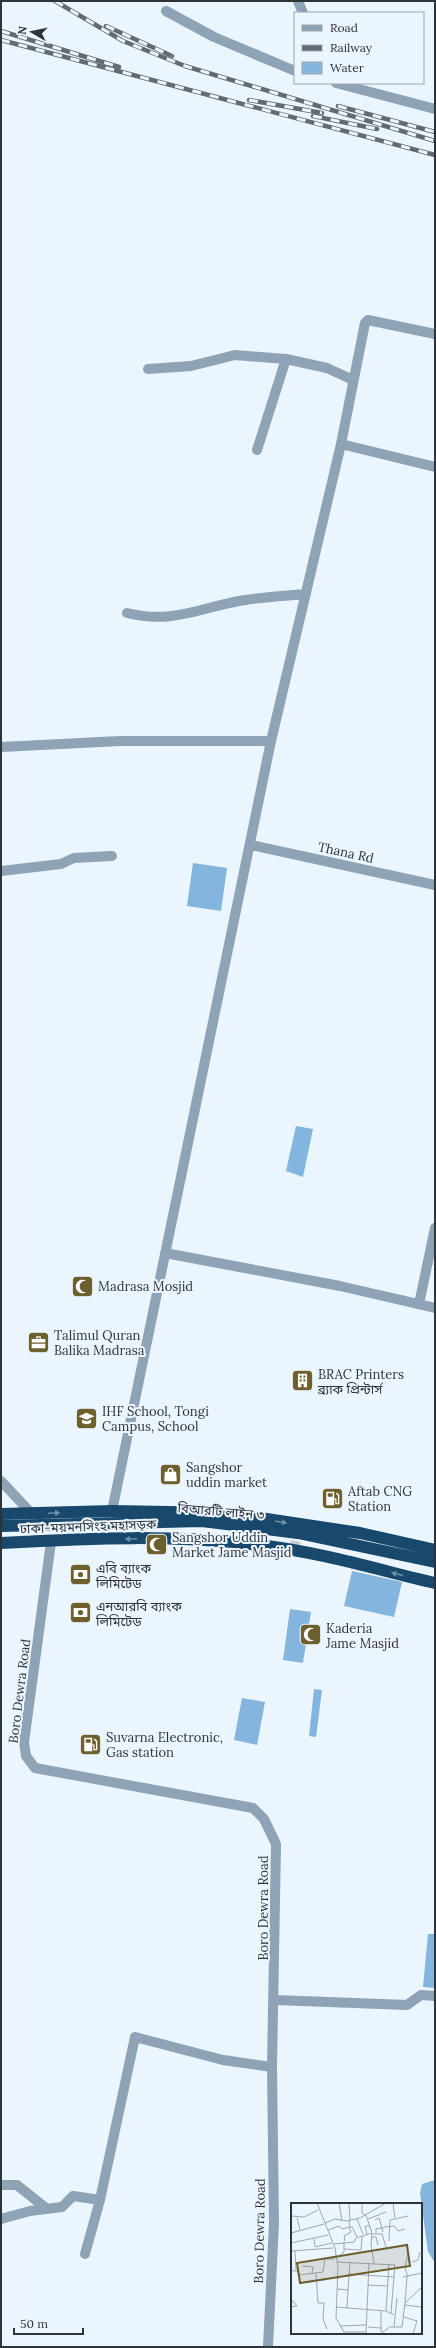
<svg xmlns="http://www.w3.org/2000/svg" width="436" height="2348" font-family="Lora,'Noto Sans Bengali',serif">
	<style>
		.water { fill: #83b5de }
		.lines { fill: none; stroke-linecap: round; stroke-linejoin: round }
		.major-tunnel { stroke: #c5ced6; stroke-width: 10; stroke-dasharray: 10 5; stroke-linecap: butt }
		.minor { stroke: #8ea3b6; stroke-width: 10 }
		.highway { stroke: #18496c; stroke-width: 12 }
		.rail-casing { stroke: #646a71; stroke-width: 4.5 }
		.rail { stroke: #ebf5fe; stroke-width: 3; stroke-dasharray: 9; stroke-linecap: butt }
		.highway-bridge { stroke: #18496c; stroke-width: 12 }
		.oneway { fill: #6c8ea6 }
		.labels { text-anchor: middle; stroke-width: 4; stroke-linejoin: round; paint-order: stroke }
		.street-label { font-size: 13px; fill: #2e3338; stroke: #ebf5fe }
		.poi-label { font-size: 13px; fill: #2e3338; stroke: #ebf5fe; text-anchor: start }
		.inset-road { fill: none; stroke: #9fa7af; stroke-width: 1 }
		.view { fill: #6e602e; fill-opacity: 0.15; stroke: #6e602e; stroke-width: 2 }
		.inset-edge { fill: none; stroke: #2e3338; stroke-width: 2 }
	</style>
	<rect width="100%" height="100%" fill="#ebf5fe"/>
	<path class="water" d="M193,863L227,868L221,911L187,906Z
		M296,1126L313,1129L303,1177L286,1171Z
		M352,1571L402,1582L394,1617L344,1606Z
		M290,1609L311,1612L303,1663L283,1660Z
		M314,1689L322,1690L316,1737L309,1736Z
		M242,1698L265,1702L257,1745L234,1740Z
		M428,1934H435V1988L423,1987Z
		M435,2180V2263L428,2252L420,2193L422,2184Z"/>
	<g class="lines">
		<path class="major-tunnel" d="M294,1551L299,1525"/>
		<path class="minor" d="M298,1L303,13
			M166,11L214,37L295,71
			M336,83L435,109
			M148,369L191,366L235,355L286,359L327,368L353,380
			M341,444L435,467
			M257,450L286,359
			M127,613C171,624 197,609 239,601C260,597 284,596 306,594
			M1,747L120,741H271
			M251,845L435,885
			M1,871L61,864L74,858L112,856
			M165,1253L340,1286L435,1308
			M419,1304L435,1228
			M1,1481L32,1514
			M112,1511L271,741L341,444L365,323L368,320L435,334
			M51,1542L24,1742L26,1756L35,1768L253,1808L264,1819L276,1844L272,2067L274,2223L268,2347
			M275,2000L407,2005L421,1995L435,1996
			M1,2185H17L47,2209
			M1,2219L30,2211L62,2207L73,2196L100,2200
			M85,2254L100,2200L135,2037L223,2060L272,2067"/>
		<path class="highway" d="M1,1514L112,1511L226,1513L360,1533L435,1550
			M298,1533L435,1562
			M1,1543C89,1538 179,1534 267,1546C323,1553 379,1570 435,1583"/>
		<defs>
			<path id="rail" d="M55,1L123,41L185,66L435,141
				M106,26L172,56
				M1,31L119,67
				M1,40L435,155
				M249,100L322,113
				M338,106L435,132
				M313,116L377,129"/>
		</defs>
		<use href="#rail" class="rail-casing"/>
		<use href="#rail" class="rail"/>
		<path class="highway-bridge" d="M1,1526L202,1521L298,1533"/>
	</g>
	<defs><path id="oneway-solid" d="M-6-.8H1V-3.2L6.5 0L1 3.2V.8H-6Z"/></defs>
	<g class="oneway">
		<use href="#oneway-solid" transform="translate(54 1513) rotate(-2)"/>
		<use href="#oneway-solid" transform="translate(281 1522) rotate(10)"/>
		<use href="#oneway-solid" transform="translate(131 1539) rotate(178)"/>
		<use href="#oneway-solid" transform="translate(397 1574) rotate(-167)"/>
	</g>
	<defs>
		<symbol id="mosque-square" viewBox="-11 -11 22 22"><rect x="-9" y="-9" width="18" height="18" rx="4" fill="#6e602e" stroke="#ebf5fe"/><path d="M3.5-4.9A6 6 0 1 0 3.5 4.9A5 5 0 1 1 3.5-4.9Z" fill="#fff"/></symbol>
		<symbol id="office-square" viewBox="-11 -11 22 22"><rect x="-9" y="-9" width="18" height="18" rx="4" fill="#6e602e" stroke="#ebf5fe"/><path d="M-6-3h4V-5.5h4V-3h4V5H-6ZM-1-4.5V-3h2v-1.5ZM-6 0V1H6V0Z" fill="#fff"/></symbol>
		<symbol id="building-square" viewBox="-11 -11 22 22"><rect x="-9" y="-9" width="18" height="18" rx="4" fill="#6e602e" stroke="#ebf5fe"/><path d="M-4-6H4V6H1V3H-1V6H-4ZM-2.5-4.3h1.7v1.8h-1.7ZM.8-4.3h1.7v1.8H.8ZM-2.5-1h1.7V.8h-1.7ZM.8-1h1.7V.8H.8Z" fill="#fff"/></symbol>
		<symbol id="school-square" viewBox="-11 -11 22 22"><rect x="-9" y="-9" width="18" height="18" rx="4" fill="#6e602e" stroke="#ebf5fe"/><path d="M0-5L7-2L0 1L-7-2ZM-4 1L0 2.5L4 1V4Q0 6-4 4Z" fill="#fff"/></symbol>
		<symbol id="shop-square" viewBox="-11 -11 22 22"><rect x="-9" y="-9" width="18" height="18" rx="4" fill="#6e602e" stroke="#ebf5fe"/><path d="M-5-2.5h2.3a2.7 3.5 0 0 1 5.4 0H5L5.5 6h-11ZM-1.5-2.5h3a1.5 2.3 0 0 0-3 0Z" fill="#fff"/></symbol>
		<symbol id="fuel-square" viewBox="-11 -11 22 22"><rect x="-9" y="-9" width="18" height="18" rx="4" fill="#6e602e" stroke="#ebf5fe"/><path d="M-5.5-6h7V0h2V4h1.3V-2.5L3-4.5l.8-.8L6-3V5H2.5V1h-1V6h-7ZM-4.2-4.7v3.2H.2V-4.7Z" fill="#fff"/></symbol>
		<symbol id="bank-square" viewBox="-11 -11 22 22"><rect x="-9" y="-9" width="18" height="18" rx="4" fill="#6e602e" stroke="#ebf5fe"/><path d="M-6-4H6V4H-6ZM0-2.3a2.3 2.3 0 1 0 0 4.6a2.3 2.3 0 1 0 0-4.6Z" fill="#fff"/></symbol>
	</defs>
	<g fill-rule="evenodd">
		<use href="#mosque-square" x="70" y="1274" width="25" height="25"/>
		<use href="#office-square" x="26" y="1330" width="25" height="25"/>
		<use href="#building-square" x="290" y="1368" width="25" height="25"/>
		<use href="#school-square" x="74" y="1406" width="25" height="25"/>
		<use href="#shop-square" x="158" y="1462" width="25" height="25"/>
		<use href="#fuel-square" x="320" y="1486" width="25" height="25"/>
		<use href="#mosque-square" x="144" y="1532" width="25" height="25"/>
		<use href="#bank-square" x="68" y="1562" width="25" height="25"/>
		<use href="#bank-square" x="68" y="1600" width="25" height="25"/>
		<use href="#mosque-square" x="298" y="1622" width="25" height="25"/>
		<use href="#fuel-square" x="78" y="1732" width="25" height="25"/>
	</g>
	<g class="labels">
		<g class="street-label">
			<text transform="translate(346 852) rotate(12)" y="5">Thana Rd</text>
			<text transform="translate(221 1511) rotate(5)" y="5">বিআরটি লাইন ৩</text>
			<text transform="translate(88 1526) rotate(-2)" y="5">ঢাকা-ময়মনসিংহ মহাসড়ক</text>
			<text transform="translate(19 1691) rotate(-83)" y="5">Boro Dewra Road</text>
			<text transform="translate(263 1908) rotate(-90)" y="5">Boro Dewra Road</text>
			<text transform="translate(259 2231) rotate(-89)" y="5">Boro Dewra Road</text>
		</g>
		<g class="poi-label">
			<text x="98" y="1291">Madrasa Mosjid</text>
			<text x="54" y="1340">Talimul Quran<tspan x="54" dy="15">Balika Madrasa</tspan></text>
			<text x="318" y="1379">BRAC Printers<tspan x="318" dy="15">ব্র্যাক প্রিন্টার্স</tspan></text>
			<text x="102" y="1416">IHF School, Tongi<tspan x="102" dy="15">Campus, School</tspan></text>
			<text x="186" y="1472">Sangshor<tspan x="186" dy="15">uddin market</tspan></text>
			<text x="348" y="1496">Aftab CNG<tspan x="348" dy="15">Station</tspan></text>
			<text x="172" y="1542">Sangshor Uddin<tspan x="172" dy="15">Market Jame Masjid</tspan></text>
			<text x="96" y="1573">এবি ব্যাংক<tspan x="96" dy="15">লিমিটেড</tspan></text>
			<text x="96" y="1611">এনআরবি ব্যাংক<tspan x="96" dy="15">লিমিটেড</tspan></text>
			<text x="326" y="1633">Kaderia<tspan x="326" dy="15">Jame Masjid</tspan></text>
			<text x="106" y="1742">Suvarna Electronic,<tspan x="106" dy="15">Gas station</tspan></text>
		</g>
	</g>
	<g transform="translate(291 2203)">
		<rect width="131" height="131" fill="#ebf5fe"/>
		<path class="inset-road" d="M26,0L44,45L47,64L45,115L54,131M48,0L51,18M58,0L59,17M71,0V10L74,12M102,0L104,15M75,12L81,30L80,42L83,60M0,13L13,14L27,7M6,15L9,27M66,16L72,31M77,16L95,9M84,17L88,15L91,25L85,26V30M58,18L59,24H61L66,34M34,20L44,16L56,18L69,15L95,0M37,27L48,23L51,26L59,24M92,29L91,25L94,24L103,23L107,28L114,26M0,30L33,21M76,31L74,23H79M82,31H91L95,44M81,34H85L87,42M23,36L24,44L41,40M54,38L53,33L60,29L58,24M98,38L99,17L117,13M0,40L37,32M43,41L63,39L65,35L81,30M53,46L70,47L71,33M0,48L42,45M4,48L5,67M117,50L114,65L117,74M46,55L53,49V39M46,59L104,62L100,110M121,59L127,57L129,49M11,63L22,64L21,70M0,67L7,69L8,72L32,69L34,56H44M25,70L27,100H33L32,116L36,126M58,71L103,74M112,74L131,70M77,82L96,83M46,86L57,87L59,59M0,96L6,103L0,104M114,100L116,74M114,102L130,104L131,101M45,104L95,108L103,112M56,105L57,87M95,108L98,61M113,114L126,118L122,131M50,123L75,122M77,124L90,125M103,124L106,95M53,129H75M90,129V108M75,131L78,60M89,131L99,124H111L114,100L131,84"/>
		<path class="view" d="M116,42L119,63L9,80L6,60Z"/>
		<rect width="131" height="131" class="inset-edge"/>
	</g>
	<rect width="436" height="2348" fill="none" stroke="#2e3338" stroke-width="4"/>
	<rect x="294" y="12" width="130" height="72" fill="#ebf5fe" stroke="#9fa7af"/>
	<rect x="302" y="25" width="20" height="6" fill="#8ea3b6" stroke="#9fa7af"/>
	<text x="330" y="32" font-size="12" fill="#2e3338">Road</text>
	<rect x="302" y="45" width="20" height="6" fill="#646a71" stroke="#9fa7af"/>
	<text x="330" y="52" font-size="12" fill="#2e3338">Railway</text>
	<rect x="302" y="62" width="20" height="12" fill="#83b5de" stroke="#9fa7af"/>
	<text x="330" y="72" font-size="12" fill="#2e3338">Water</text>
	<g transform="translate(32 32) rotate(279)" stroke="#ebf5fe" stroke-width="3" paint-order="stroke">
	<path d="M0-3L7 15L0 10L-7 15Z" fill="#2e3338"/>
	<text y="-6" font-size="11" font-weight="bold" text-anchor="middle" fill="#2e3338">N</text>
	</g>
	<path d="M14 2328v6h69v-6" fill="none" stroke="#2e3338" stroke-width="2"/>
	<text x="20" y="2328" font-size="12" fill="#2e3338" stroke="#ebf5fe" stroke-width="3" paint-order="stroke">50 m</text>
</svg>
